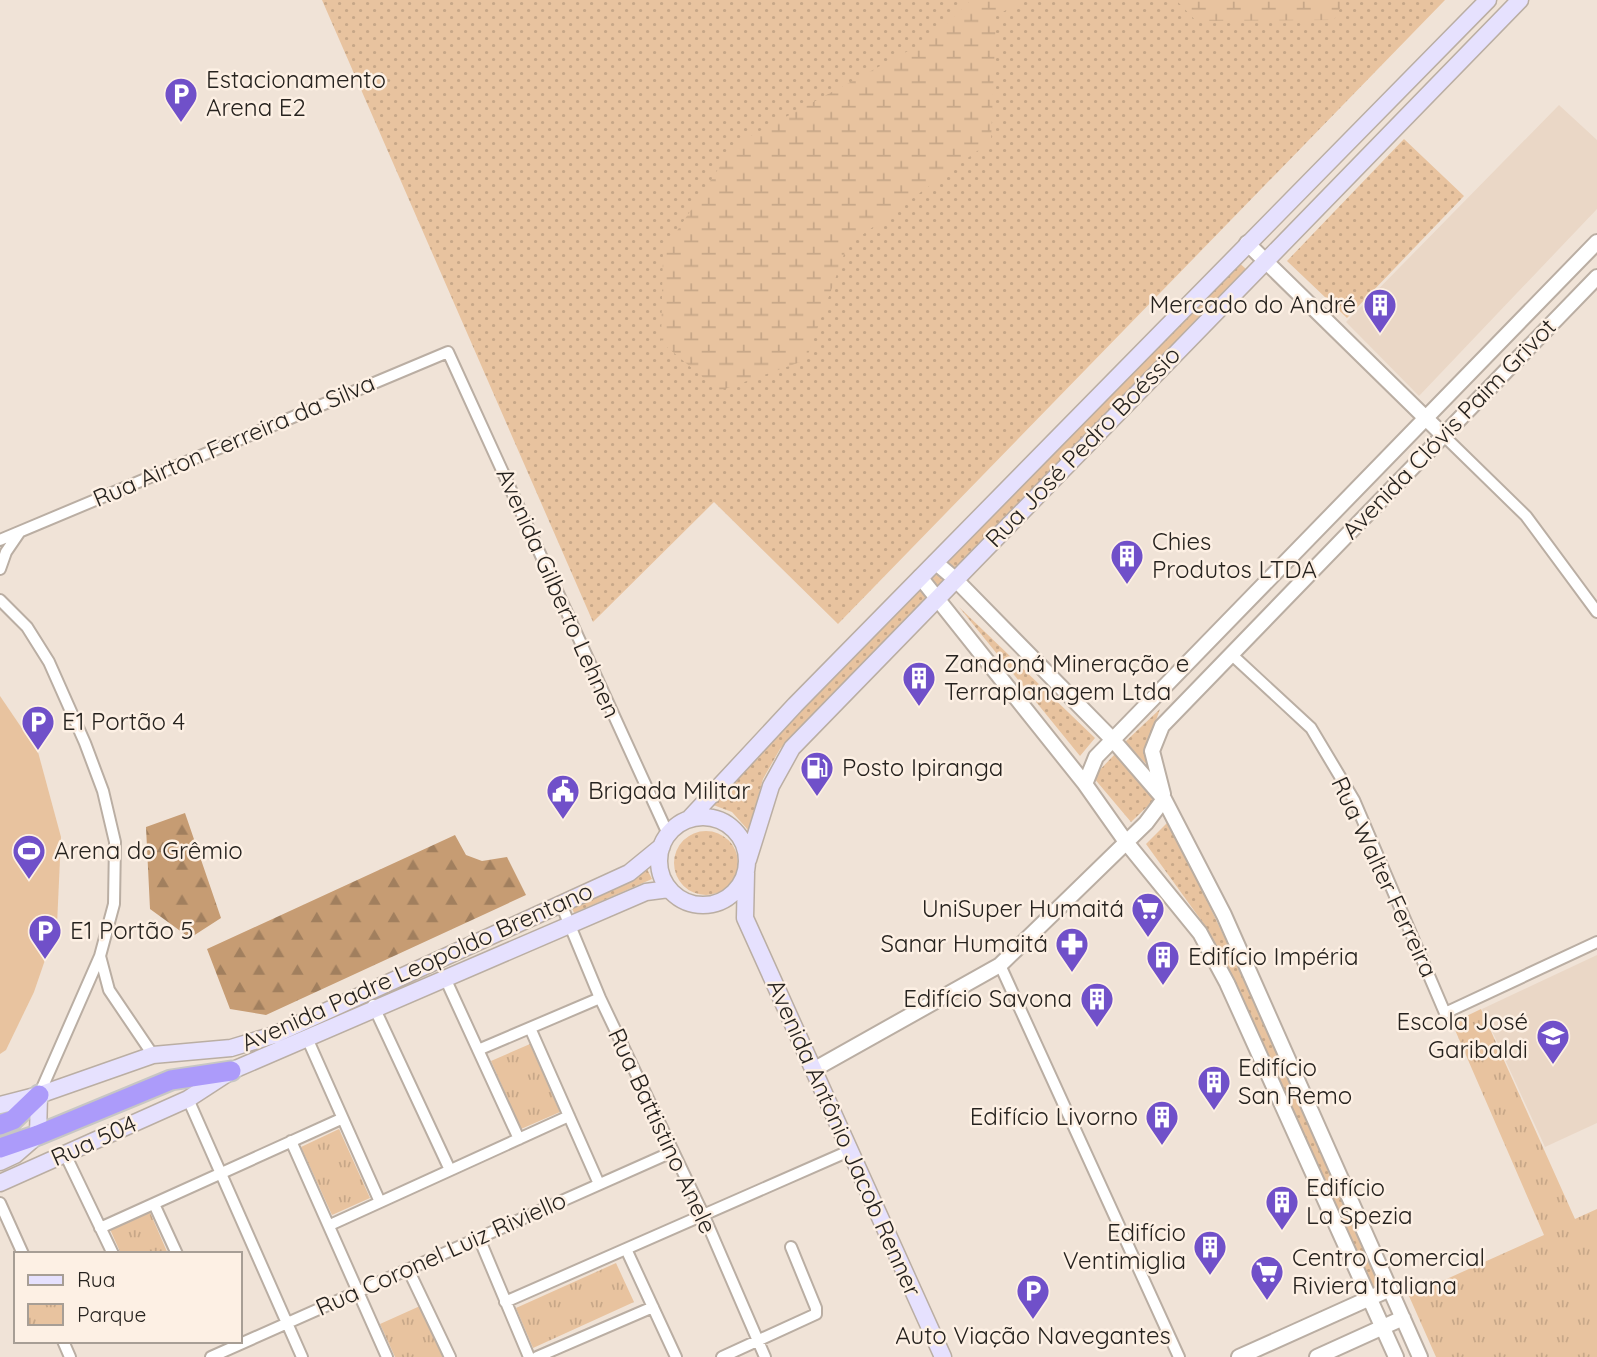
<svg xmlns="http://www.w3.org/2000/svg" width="1597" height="1357" font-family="Quicksand,sans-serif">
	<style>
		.built { fill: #ead7c6 }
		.grass { fill: url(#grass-dots) }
		.forest { fill: url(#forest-firs) }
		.wetland { fill: url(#wetland-marsh) }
		.park { fill: url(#park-tufts) }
		.pitch { fill: #e8c39f }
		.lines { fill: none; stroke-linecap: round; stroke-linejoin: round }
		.minor-casing { stroke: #baaea3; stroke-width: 14 }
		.tertiary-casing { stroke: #baaea3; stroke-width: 18 }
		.secondary-casing { stroke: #baaea3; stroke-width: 19 }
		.motorway-casing { stroke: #c7c6c4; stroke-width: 23 }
		.minor { stroke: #fff; stroke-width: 10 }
		.tertiary { stroke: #fff; stroke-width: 14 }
		.secondary { stroke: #e6e1fe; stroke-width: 16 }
		.motorway { stroke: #ac9bfa; stroke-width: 19 }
		.labels { text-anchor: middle; stroke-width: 5; stroke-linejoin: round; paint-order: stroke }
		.poi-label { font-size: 24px; fill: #26221e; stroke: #fdf0e4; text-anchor: start }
		.street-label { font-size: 24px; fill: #26221e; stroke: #fdf0e4 }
	</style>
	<defs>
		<pattern id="grass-dots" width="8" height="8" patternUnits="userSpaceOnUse" patternTransform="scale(1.75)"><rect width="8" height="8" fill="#e8c39f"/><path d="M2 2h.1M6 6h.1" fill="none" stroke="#c7a788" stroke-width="1.8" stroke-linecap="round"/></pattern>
		<pattern id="forest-firs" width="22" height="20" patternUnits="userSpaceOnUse" patternTransform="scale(1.75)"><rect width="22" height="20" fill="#c69c73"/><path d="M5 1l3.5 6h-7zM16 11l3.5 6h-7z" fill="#a17f5e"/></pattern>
		<pattern id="wetland-marsh" width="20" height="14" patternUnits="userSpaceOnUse" patternTransform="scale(1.75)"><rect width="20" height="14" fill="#e8c39f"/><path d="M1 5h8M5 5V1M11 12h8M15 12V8" fill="none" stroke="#c7a788"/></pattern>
		<pattern id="park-tufts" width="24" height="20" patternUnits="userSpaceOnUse" patternTransform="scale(1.75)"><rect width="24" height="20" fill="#e8c39f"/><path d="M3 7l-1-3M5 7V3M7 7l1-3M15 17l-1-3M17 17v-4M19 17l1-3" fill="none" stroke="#c7a788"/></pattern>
	</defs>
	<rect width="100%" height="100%" fill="#f0e3d7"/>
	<path class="built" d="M1559,105L1597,140V209L1419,396L1346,322Z
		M1597,955V1123L1545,1147L1482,1009Z"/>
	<path class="grass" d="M322,0H1445L838,624L714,502L593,622Z
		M1404,139L1464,196L1347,318L1287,261Z
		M1236,260L1246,269L780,749L763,779L749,831L732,812L708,803Z
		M959,607L1095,738L1080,756Z
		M1160,709L1147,746L1149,767L1125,742Z
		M1115,754L1150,790L1153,801L1131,822L1093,777Z
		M1169,821L1230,949L1380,1285L1372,1288L1232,975L1206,927L1146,844Z
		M674 863a32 32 0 1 1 64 0a32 32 0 1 1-64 0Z
		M647,869L652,879L574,913L570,903Z"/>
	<path class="forest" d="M185,813L221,918L190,938L150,909L146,827Z
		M455,835L466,855L482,861L507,857L526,895L266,1015L230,1009L207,949Z"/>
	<path class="wetland" d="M971,0H1023L996,16L991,141L847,246L806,360L719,391L661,342L663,252L734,145L932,38Z
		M1176,0H1344L1334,20L1196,21Z"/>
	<path class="park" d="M1481,1009L1575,1219L1597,1209V1357H1436L1409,1296L1544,1235L1452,1023Z
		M530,1044L560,1112L521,1129L491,1061Z
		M339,1129L370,1198L332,1215L301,1147Z
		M149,1210L168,1254H121L109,1227Z
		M616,1263L634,1302L533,1348L516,1308Z
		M420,1306L443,1357H395L380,1324Z"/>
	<path class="pitch" d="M0,696L38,752L61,837L57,925L34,992L6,1050L0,1054Z"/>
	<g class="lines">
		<defs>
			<path id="minor" d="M1443,435L1526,516L1597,612
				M0,540L448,352L668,834
				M0,569L6,552L19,533
				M0,600L27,627L49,662L85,743L103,791L115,842L114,904L100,956L39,1095
				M1231,654L1311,728L1354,800L1445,1013L1597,942
				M561,904L600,998L704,1216L765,1357
				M100,956L109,990L153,1055
				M1000,965L1179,1357
				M445,978L519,1139
				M373,1005L450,1170
				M530,1028L599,1184
				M307,1038L380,1202
				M478,1050L600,998
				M188,1099L302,1357
				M291,1141L387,1357
				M65,1154L113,1254
				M0,1203L23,1254
				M154,1204L177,1254
				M330,1225L569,1116
				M100,1228L341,1119
				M479,1238L529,1357
				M626,1249L676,1357
				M408,1269L450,1357
				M505,1302L849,1151
				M63,1341L70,1357
				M211,1357L672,1152
				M537,1357L653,1307
				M722,1357L816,1314V1308L791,1247"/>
			<path id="tertiary" d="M1247,243L1443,435
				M935,562L955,579L1113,740L1164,799L1224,915L1420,1357
				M920,577L1085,784L1126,842L1200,933L1227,983L1396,1357
				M1085,784L1096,757L1597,242
				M1163,794L1152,751L1162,726L1597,277
				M813,1070L1000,965L1146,823L1164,799
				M1239,1357L1390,1289
				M1317,1357L1403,1318"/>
			<path id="secondary" d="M659 861a44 44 0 1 1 88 0a44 44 0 1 1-88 0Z
				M689,819L795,705L1488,0
				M748,860L771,786L792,748L1520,0
				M746,873L745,918L943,1357
				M0,1105L39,1095L153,1055L231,1048L274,1035L629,873L662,846
				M0,1162L15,1155L38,1135L39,1095
				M0,1183L188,1099L231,1071L646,892L669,889"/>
			<path id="motorway" d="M0,1125L13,1120L39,1095
				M0,1148L38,1135L171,1080L231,1071"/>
		</defs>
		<use href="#minor" class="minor-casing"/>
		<use href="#tertiary" class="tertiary-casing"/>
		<use href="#secondary" class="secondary-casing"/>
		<use href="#motorway" class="motorway-casing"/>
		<use href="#minor" class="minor"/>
		<use href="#tertiary" class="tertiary"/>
		<use href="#secondary" class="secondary"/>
		<use href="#motorway" class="motorway"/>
	</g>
	<defs>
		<symbol id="parking-pin" viewBox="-11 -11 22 30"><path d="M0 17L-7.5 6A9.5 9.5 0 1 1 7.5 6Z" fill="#7050c9" stroke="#fdf0e4"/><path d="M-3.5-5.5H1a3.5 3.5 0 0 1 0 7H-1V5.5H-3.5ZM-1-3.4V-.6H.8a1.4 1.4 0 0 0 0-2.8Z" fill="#fff"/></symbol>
		<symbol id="building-pin" viewBox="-11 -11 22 30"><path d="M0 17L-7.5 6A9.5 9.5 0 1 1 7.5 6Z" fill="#7050c9" stroke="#fdf0e4"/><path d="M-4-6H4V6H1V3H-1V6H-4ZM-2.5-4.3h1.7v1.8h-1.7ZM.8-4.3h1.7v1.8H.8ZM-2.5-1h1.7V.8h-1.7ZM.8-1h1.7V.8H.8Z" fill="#fff"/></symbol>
		<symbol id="fuel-pin" viewBox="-11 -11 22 30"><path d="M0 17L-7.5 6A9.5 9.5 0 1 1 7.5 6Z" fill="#7050c9" stroke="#fdf0e4"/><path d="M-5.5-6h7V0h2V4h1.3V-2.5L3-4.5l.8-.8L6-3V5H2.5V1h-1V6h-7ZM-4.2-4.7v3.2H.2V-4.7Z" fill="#fff"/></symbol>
		<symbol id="civic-pin" viewBox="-11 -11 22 30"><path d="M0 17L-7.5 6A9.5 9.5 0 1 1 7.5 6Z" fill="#7050c9" stroke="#fdf0e4"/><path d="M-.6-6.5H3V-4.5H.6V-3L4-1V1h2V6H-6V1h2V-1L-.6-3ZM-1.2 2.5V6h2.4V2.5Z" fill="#fff"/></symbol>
		<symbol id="stadium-pin" viewBox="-11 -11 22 30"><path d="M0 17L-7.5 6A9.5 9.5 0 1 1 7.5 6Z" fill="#7050c9" stroke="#fdf0e4"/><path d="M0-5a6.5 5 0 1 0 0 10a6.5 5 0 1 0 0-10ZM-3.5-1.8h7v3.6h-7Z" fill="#fff"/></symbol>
		<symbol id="supermarket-pin" viewBox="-11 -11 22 30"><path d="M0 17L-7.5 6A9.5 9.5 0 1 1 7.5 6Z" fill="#7050c9" stroke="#fdf0e4"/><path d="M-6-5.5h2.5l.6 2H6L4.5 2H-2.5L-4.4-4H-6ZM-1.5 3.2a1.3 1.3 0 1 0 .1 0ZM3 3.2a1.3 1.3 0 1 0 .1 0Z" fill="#fff"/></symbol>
		<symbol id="pharmacy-pin" viewBox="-11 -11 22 30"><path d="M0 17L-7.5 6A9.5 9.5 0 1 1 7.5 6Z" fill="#7050c9" stroke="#fdf0e4"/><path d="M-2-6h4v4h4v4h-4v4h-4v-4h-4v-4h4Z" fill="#fff"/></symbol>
		<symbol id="school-pin" viewBox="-11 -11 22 30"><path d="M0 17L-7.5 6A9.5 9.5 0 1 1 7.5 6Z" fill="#7050c9" stroke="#fdf0e4"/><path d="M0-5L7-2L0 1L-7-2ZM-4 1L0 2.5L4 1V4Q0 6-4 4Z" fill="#fff"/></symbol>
	</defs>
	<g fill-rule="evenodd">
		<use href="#parking-pin" x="162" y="75" width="38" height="52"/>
		<use href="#building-pin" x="1361" y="286" width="38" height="52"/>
		<use href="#building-pin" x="1108" y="537" width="38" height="52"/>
		<use href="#building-pin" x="900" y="659" width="38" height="52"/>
		<use href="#parking-pin" x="19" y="703" width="38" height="52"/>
		<use href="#fuel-pin" x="798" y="749" width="38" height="52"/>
		<use href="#civic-pin" x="544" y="772" width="38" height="52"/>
		<use href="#stadium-pin" x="10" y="832" width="38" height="52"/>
		<use href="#supermarket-pin" x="1129" y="890" width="38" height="52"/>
		<use href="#parking-pin" x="26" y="912" width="38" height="52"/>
		<use href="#pharmacy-pin" x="1053" y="925" width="38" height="52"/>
		<use href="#building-pin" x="1144" y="938" width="38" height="52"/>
		<use href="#building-pin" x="1078" y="980" width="38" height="52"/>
		<use href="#school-pin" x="1534" y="1017" width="38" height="52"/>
		<use href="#building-pin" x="1195" y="1063" width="38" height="52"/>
		<use href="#building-pin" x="1143" y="1098" width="38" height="52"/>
		<use href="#building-pin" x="1263" y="1183" width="38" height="52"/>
		<use href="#building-pin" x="1191" y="1228" width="38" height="52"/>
		<use href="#supermarket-pin" x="1248" y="1253" width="38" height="52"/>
		<use href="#parking-pin" x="1014" y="1272" width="38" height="52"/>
	</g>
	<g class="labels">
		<g class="poi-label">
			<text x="206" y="88">Estacionamento<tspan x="206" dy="28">Arena E2</tspan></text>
			<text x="1356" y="313" text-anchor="end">Mercado do André</text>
			<text x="1152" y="550">Chies<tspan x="1152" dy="28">Produtos LTDA</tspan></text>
			<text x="944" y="672">Zandoná Mineração e<tspan x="944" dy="28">Terraplanagem Ltda</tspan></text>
			<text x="62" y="730">E1 Portão 4</text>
			<text x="842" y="776">Posto Ipiranga</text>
			<text x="588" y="799">Brigada Militar</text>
			<text x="54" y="859">Arena do Grêmio</text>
			<text x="1124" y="917" text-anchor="end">UniSuper Humaitá</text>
			<text x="70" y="939">E1 Portão 5</text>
			<text x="1048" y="952" text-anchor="end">Sanar Humaitá</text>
			<text x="1188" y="965">Edifício Impéria</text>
			<text x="1072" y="1007" text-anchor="end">Edifício Savona</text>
			<text x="1528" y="1030" text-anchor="end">Escola José<tspan x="1528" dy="28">Garibaldi</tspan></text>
			<text x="1238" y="1076">Edifício<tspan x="1238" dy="28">San Remo</tspan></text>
			<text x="1138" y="1125" text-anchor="end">Edifício Livorno</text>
			<text x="1306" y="1196">Edifício<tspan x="1306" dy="28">La Spezia</tspan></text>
			<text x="1186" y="1241" text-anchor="end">Edifício<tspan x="1186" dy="28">Ventimiglia</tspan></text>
			<text x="1292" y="1266">Centro Comercial<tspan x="1292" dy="28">Riviera Italiana</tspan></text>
			<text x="1033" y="1344" text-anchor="middle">Auto Viação Navegantes</text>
		</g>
		<g class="street-label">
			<text transform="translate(1449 429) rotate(-46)" y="8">Avenida Clóvis Paim Grivot</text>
			<text transform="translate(234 441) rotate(-23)" y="8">Rua Airton Ferreira da Silva</text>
			<text transform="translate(1083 447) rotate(-46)" y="8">Rua José Pedro Boéssio</text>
			<text transform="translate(558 593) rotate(66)" y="8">Avenida Gilberto Lehnen</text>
			<text transform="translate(1384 877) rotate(65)" y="8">Rua Walter Ferreira</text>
			<text transform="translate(417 967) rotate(-24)" y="8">Avenida Padre Leopoldo Brentano</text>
			<text transform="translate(662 1131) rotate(65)" y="8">Rua Battistino Anele</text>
			<text transform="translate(844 1138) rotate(66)" y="8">Avenida Antônio Jacob Renner</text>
			<text transform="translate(94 1141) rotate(-24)" y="8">Rua 504</text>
			<text transform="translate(441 1254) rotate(-24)" y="8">Rua Coronel Luiz Riviello</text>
		</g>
	</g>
	<rect x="14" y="1252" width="228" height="91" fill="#fdf0e4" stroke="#a79e95" stroke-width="2"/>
	<rect x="28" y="1275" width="35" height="10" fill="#e6e1fe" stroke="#a79e95" stroke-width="2"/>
	<text x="77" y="1287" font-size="21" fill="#26221e">Rua</text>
	<rect x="28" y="1304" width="35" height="21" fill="url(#park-tufts)" stroke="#a79e95" stroke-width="2"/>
	<text x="77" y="1322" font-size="21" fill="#26221e">Parque</text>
</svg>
